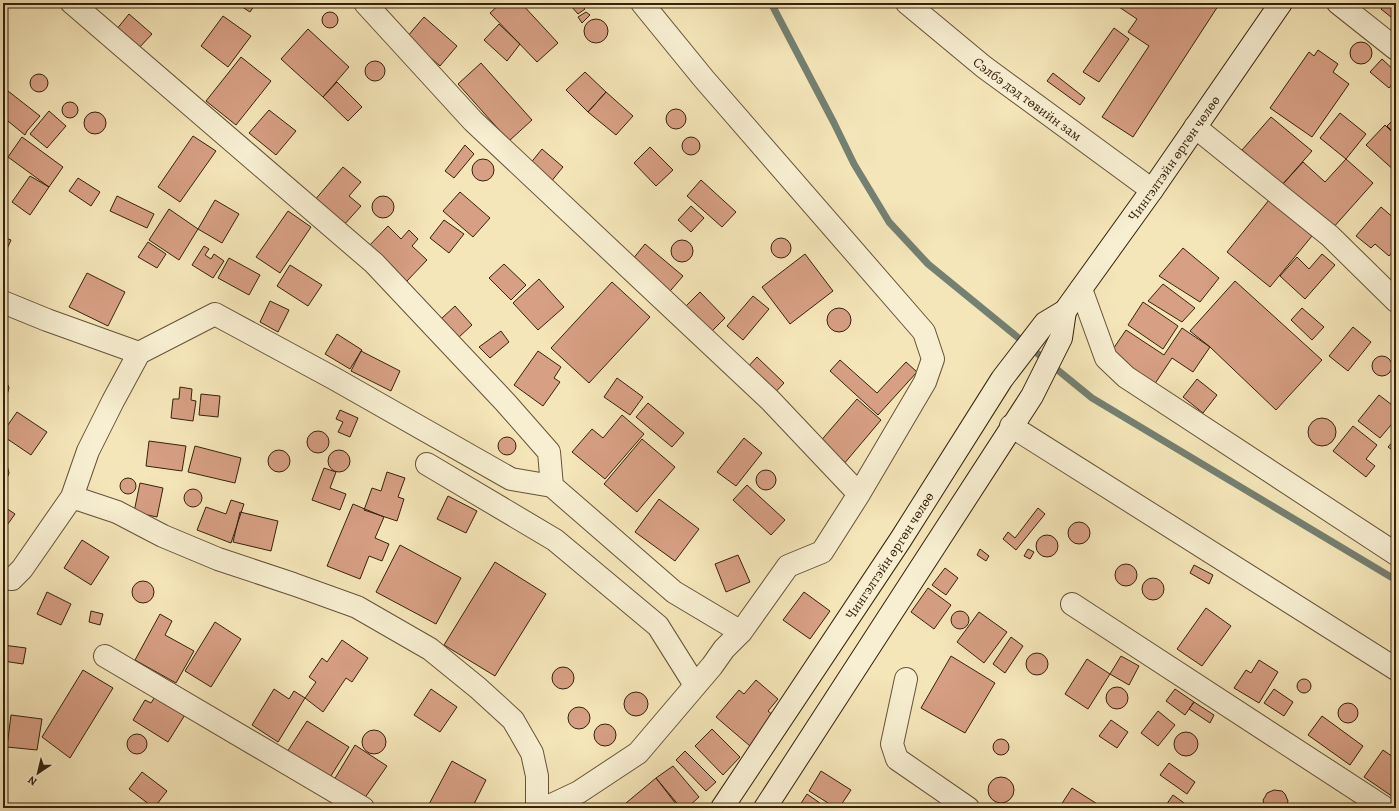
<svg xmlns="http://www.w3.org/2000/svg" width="1399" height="811" font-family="Alegreya,serif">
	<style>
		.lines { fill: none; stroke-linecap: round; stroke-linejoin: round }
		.stream { stroke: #748072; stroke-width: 7 }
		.building { fill: #d79f84; stroke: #36220d }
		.minor-casing { stroke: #665338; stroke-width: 24 }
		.tertiary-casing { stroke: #665338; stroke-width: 24 }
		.secondary-casing { stroke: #36220d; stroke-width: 24 }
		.minor { stroke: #f8efd2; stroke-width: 22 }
		.tertiary { stroke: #f8efd2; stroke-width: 22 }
		.secondary { stroke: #f8efd2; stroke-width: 22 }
		.labels { text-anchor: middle; stroke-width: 3; stroke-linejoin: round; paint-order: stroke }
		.street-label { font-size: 14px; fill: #36220d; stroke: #f8efd2 }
	</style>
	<rect width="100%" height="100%" fill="#f5e6b9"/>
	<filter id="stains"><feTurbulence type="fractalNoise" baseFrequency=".005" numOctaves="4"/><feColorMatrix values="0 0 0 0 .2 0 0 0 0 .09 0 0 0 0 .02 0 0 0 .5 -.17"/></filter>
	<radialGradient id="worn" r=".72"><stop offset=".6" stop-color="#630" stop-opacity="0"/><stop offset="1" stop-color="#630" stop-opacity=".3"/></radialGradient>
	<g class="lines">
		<path class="stream" d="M771,3L834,123L854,164L889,222L928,264L1092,398L1396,580"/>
	</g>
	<path class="building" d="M236,3H256L250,12Z
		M501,3H521L558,43L537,62L490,13Z
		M574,3H579L585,9L578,14L571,6Z
		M1113,3H1220L1133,137L1102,117L1149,46L1128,32L1137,19Z
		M1385,3H1396V21L1381,9Z
		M586,12L590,15L582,23L578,17Z
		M322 20a8 8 0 1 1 16 0a8 8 0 1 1-16 0Z
		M129,14L152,34L138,49L116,30Z
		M223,16L251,36L228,67L201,46Z
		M424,17L457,46L440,66L407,37Z
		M584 31a12 12 0 1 1 24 0a12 12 0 1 1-24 0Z
		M499,24L520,44L507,61L484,40Z
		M1114,28L1129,39L1099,82L1083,72Z
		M308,29L349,67L323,97L281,59Z
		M1350 53a11 11 0 1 1 22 0a11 11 0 1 1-22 0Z
		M1318,50L1338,64L1333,72L1349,84L1312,137L1270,108L1309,52L1314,56Z
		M241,57L271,81L236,125L206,101Z
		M1382,59L1396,72V80L1389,88L1370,72Z
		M365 71a10 10 0 1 1 20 0a10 10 0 1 1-20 0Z
		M481,63L532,120L509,141L458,84Z
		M585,72L606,92L588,112L566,90Z
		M1053,73L1085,98L1080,105L1047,81Z
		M30 83a9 9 0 1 1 18 0a9 9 0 1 1-18 0Z
		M337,82L362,107L348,121L323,97Z
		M8,91L40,116L27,131L25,135L3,117V98Z
		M606,92L633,116L616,135L588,112Z
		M62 110a8 8 0 1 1 16 0a8 8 0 1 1-16 0Z
		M666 119a10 10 0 1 1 20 0a10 10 0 1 1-20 0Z
		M269,110L296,131L276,155L249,133Z
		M49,111L66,126L47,148L30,134Z
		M84 123a11 11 0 1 1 22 0a11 11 0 1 1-22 0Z
		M1340,113L1366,134L1346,159L1320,138Z
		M1271,117L1312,151L1282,185L1242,150Z
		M1396,117V135L1387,126Z
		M1385,125L1396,136V172L1366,145Z
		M193,136L216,151L180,202L158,187Z
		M682 146a9 9 0 1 1 18 0a9 9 0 1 1-18 0Z
		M22,137L63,167L49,187L8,157Z
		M465,145L474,154L454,178L445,171Z
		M650,147L673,170L656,186L634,163Z
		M542,149L563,167L550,183L529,165Z
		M1346,159L1373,183L1332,229L1282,185L1303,162L1325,182Z
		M472 170a11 11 0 1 1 22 0a11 11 0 1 1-22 0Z
		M343,167L361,182L349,196L361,206L343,226L314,201Z
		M30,176L49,187L30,215L12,202Z
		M78,178L100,192L91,206L69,191Z
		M701,180L736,212L722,227L687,196Z
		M460,192L490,218L473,237L443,211Z
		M372 207a11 11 0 1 1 22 0a11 11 0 1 1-22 0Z
		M117,196L154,214L147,228L110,211Z
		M215,200L239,214L222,243L198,229Z
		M1269,200L1312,236L1270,287L1227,252Z
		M691,206L704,218L691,232L678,220Z
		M1381,207L1396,220V248L1389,256L1375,244L1371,248L1356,236Z
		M169,209L198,229L179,260L149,240Z
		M288,211L311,227L280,273L256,257Z
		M444,220L464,234L449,253L430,238Z
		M388,226L401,239L409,230L418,239L412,246L427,260L406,282L368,247Z
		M3,237L11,240L3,258Z
		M771 248a10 10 0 1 1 20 0a10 10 0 1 1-20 0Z
		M671 251a11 11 0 1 1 22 0a11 11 0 1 1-22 0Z
		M148,242L166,254L157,268L138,257Z
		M645,244L683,276L665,297L628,265Z
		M204,246L209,249L205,255L211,259L214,254L224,261L213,278L192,265Z
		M1183,248L1219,278L1200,302L1159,276Z
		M805,254L833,291L790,324L762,287Z
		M1322,254L1335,265L1305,299L1280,276L1297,257L1309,269Z
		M229,258L260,275L249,295L218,278Z
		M504,264L526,285L511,300L489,278Z
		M290,265L322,285L308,306L277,286Z
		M87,273L125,292L108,326L69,307Z
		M539,279L564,307L538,330L513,303Z
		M1235,281L1322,360L1276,410L1210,347L1190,331Z
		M612,282L650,317L589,383L551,348Z
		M1163,284L1195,308L1182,322L1148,301Z
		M700,292L725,318L709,334L684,308Z
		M753,296L769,309L743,340L727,326Z
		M270,301L289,310L278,332L260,322Z
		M1143,302L1178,326L1163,349L1128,325Z
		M455,306L472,325L458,338L441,319Z
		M827 320a12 12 0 1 1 24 0a12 12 0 1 1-24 0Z
		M1302,308L1324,327L1312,340L1291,320Z
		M1353,327L1371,342L1348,371L1329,356Z
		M1182,328L1210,347L1193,372L1172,358L1152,388L1107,358L1126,330L1164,355Z
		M501,331L509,342L490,358L479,347Z
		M337,334L362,350L350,369L325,354Z
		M361,351L400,371L391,391L351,371Z
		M538,351L561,367L554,378L560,382L543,406L514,385Z
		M1372 366a10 10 0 1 1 20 0a10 10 0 1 1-20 0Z
		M757,357L784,383L771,397L744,371Z
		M840,360L877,393L906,362L917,372L878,415L830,371Z
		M617,378L643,397L630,415L604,397Z
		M3,379L8,385L9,388L7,395L3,398Z
		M1197,379L1217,395L1203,413L1183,397Z
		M180,387L192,389L191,400L196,401L193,421L171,418L173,399H179Z
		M201,394L220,396L218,417L199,415Z
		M1379,395L1396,408V419L1380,438L1358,421Z
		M857,399L881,420L843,465L818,444Z
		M648,403L684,433L672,447L636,417Z
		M340,410L358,418L350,437L338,432L343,422L336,419Z
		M17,412L47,432L31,455L3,436V432Z
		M622,415L644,434L605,479L572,452L592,429L603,438Z
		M1308 432a14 14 0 1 1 28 0a14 14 0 1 1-28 0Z
		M1353,426L1377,445L1366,459L1375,466L1366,477L1333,451Z
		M307 442a11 11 0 1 1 22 0a11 11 0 1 1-22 0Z
		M498 446a9 9 0 1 1 18 0a9 9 0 1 1-18 0Z
		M744,438L762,453L736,486L717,472Z
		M1396,438V453L1388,447Z
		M642,439L675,467L637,512L604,484Z
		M149,441L186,446L182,471L146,466Z
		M195,446L241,458L235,483L188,472Z
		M328 461a11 11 0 1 1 22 0a11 11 0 1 1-22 0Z
		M268 461a11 11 0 1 1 22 0a11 11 0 1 1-22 0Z
		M3,461L7,465L9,473L8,476L3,481Z
		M324,468L336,472L330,488L346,494L340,510L312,500Z
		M756 480a10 10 0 1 1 20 0a10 10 0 1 1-20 0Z
		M387,472L405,478L398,497L404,499L397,521L364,510L372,488L381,491Z
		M120 486a8 8 0 1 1 16 0a8 8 0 1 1-16 0Z
		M140,483L163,488L157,517L134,512Z
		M747,485L785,520L771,535L733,500Z
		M184 498a9 9 0 1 1 18 0a9 9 0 1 1-18 0Z
		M448,496L477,511L466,533L437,519Z
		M659,499L699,529L675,561L635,532Z
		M231,500L244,504L231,543L197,530L206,507L226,514Z
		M353,504L384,517L375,538L389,544L382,561L369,556L360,579L327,566Z
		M3,506L15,514L3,531Z
		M1038,508L1045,514L1016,550L1003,539L1008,532L1015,538Z
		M240,512L278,521L271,551L233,542Z
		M1068 533a11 11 0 1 1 22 0a11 11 0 1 1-22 0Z
		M1036 546a11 11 0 1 1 22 0a11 11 0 1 1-22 0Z
		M82,540L109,557L91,585L64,568Z
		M400,545L461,578L436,624L376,592Z
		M980,549L989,556L986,561L977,555Z
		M1028,549L1034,552L1030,559L1024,556Z
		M738,555L750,582L726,592L715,564Z
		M495,562L546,594L495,676L444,645Z
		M1115 575a11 11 0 1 1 22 0a11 11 0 1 1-22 0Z
		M1194,565L1213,575L1209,584L1190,573Z
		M945,568L958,578L946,595L932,585Z
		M1142 589a11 11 0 1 1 22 0a11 11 0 1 1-22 0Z
		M132 592a11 11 0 1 1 22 0a11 11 0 1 1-22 0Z
		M928,588L951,605L934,629L911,612Z
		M47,592L71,604L61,625L37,614Z
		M804,592L830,611L810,639L783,620Z
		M1206,608L1231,626L1202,666L1177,649Z
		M91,611L103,614L100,625L89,622Z
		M951 620a9 9 0 1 1 18 0a9 9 0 1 1-18 0Z
		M979,612L1007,632L984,663L957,642Z
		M160,614L172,621L165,635L194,651L176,683L135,660Z
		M215,622L241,639L211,687L185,671Z
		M1011,637L1023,646L1005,673L993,664Z
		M342,640L368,658L352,682L346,678L323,712L305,698L316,682L309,677L322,658L327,662Z
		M3,645L26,648L23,664L3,661Z
		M1026 664a11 11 0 1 1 22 0a11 11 0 1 1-22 0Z
		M951,656L995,683L965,733L921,708Z
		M1121,656L1139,666L1129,685L1110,674Z
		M1087,659L1110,674L1088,709L1065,694Z
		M1259,660L1278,672L1259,703L1234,688L1246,670L1251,673Z
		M552 678a11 11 0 1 1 22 0a11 11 0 1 1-22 0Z
		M83,670L113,688L70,758L42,737Z
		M1297 686a7 7 0 1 1 14 0a7 7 0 1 1-14 0Z
		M756,680L778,699L768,711L775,717L750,746L716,717L739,690L744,694Z
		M1106 698a11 11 0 1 1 22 0a11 11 0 1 1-22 0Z
		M274,689L289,699L294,691L305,698L278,742L252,725Z
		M431,689L457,707L440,732L414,715Z
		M1175,689L1194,702L1185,715L1166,701Z
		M1274,689L1293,702L1284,716L1264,703Z
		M624 704a12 12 0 1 1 24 0a12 12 0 1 1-24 0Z
		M158,692L188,710L168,742L133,720L145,700L151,703Z
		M1194,702L1214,715L1210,723L1189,709Z
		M1338 713a10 10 0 1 1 20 0a10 10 0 1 1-20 0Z
		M568 718a11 11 0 1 1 22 0a11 11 0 1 1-22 0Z
		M1158,711L1175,725L1158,746L1141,733Z
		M11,715L42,719L37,750L7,747Z
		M1322,716L1363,746L1350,765L1308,735Z
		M1111,720L1128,732L1117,748L1099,736Z
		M307,721L349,747L329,779L287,752Z
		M594 735a11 11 0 1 1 22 0a11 11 0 1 1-22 0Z
		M712,729L740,757L723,775L695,746Z
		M362 742a12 12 0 1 1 24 0a12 12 0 1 1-24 0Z
		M1174 744a12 12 0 1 1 24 0a12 12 0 1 1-24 0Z
		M127 744a10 10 0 1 1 20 0a10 10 0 1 1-20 0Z
		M993 747a8 8 0 1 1 16 0a8 8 0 1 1-16 0Z
		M355,745L387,766L364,799L334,780Z
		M1383,750L1396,759V799L1364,777Z
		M685,751L716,782L706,791L676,760Z
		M452,761L486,780L472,808H427Z
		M1169,763L1195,782L1187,794L1160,775Z
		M673,766L699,797L687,808H679L656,778Z
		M821,771L851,790L839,808H836L809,791Z
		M142,772L167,791L154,808L129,789Z
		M988 790a13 13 0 1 1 26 0a13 13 0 1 1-26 0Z
		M656,778L681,808H620Z
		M1072,788L1102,807L1101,808H1059Z
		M1274,790L1282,791L1285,794L1288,801L1286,808H1265L1263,800L1265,797L1267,793Z
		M807,794L827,808H798Z
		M1173,795L1191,808H1164Z"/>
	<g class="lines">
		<defs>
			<path id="minor" d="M72,3L374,263L505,402L549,452L552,486
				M365,3L473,121L770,400L859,494
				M1338,3L1396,49
				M1195,127L1330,236L1396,301
				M1081,289L1106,358L1126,377L1396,554
				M3,302L47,320L139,353
				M1011,426L1396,669
				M427,464L555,540L658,626L695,685
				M3,578L12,579L22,569L72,497
				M1072,604L1385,808
				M105,656L363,808
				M906,679L892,744L897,759L968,808
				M537,808V776L532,753L513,720L478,688L430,649L357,607L293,584L218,559L163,536L117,512L72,497L88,451L113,401L139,353L215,314L335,379L511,479L552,486L674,592L741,632
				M545,808L579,792L638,753L712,666L724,649L741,632L788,566L822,552L859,494L925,382L933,359L924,332L704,79L642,3"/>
			<g id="tertiary">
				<path id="s1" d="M907,3L984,67L1152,190"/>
			</g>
			<g id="secondary">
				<path id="s2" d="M722,808L901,539L1002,379L1045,323L1065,311L1152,190L1281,3"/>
				<path d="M765,808L1032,396L1061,338L1065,311"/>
			</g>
		</defs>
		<use href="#minor" class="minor-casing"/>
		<use href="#tertiary" class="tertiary-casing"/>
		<use href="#secondary" class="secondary-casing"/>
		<use href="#minor" class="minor"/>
		<use href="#tertiary" class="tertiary"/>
		<use href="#secondary" class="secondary"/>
	</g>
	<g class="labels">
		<g class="street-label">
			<text dy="5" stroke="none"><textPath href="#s1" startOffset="154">Сэлбэ дэд төвийн зам</textPath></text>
			<text dy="5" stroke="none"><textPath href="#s2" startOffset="794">Чингэлтэйн өргөн чөлөө</textPath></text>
			<text dy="5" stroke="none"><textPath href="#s2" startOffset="303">Чингэлтэйн өргөн чөлөө</textPath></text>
		</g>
	</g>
	<rect width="1399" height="811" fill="none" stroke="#f5e6b9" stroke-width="16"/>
	<rect x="4" y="4" width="1391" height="803" fill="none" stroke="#36220d" stroke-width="2"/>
	<rect x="8" y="8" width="1383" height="795" fill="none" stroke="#36220d"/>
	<g transform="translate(38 773) rotate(215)" stroke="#f8efd2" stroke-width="3" paint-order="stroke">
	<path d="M0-3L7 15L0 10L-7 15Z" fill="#36220d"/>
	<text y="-6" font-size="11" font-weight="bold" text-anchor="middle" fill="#36220d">N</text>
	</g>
	<rect width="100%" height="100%" filter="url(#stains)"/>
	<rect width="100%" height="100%" fill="url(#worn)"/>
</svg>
